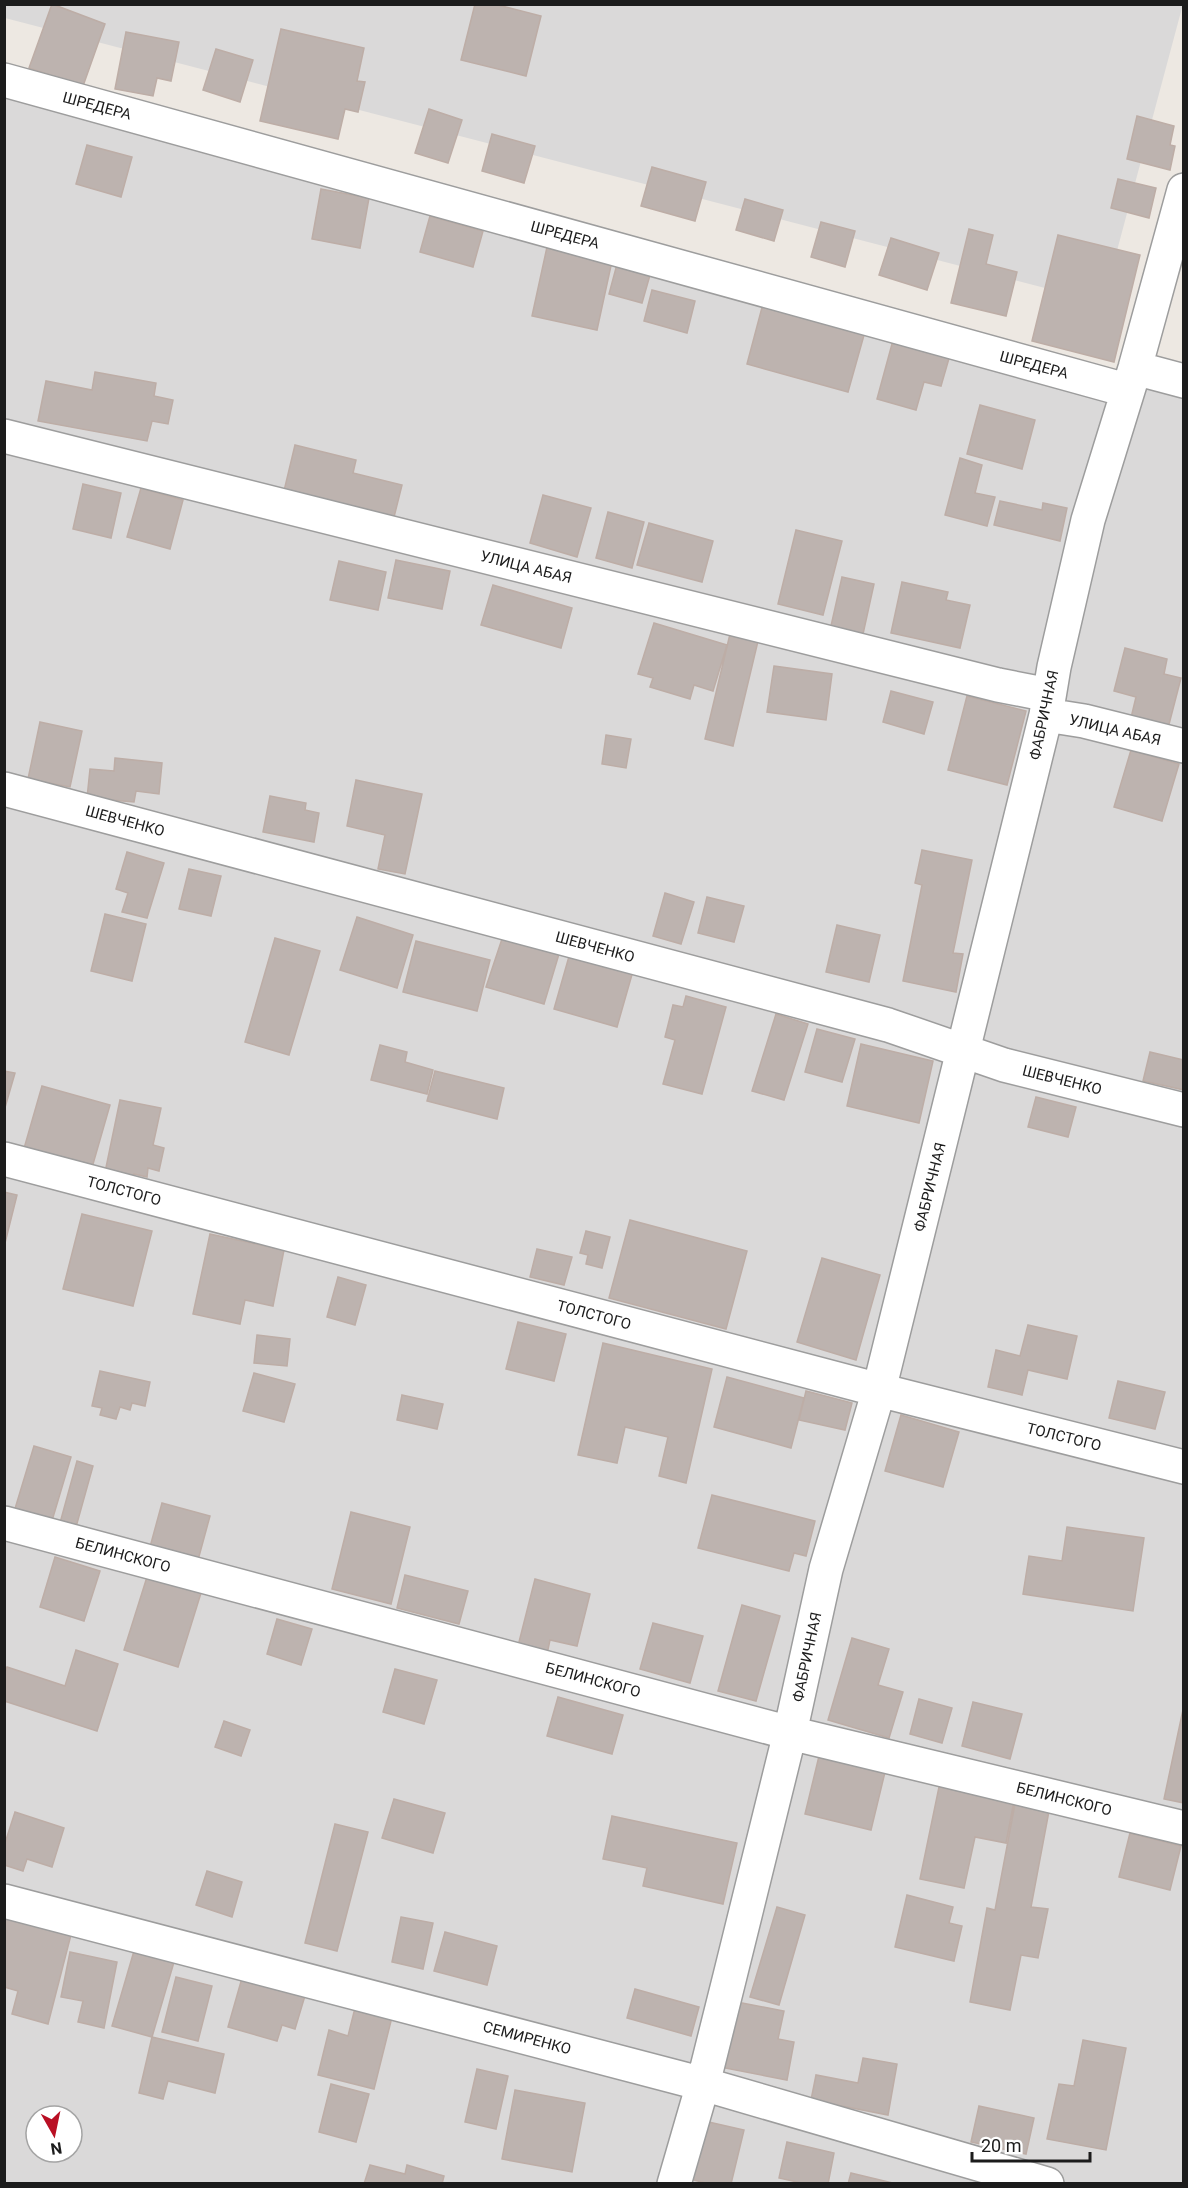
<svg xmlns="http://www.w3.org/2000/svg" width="1188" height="2188" font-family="Roboto,sans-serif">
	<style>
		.residential { fill: #dad9d9; fill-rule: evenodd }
		.building { fill: #bdb3af; stroke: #bdada6; stroke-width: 1.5 }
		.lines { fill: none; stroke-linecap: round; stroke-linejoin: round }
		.minor-casing { stroke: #9d9d9d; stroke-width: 36 }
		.minor { stroke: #fff; stroke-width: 33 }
		.labels { text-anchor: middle; stroke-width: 4.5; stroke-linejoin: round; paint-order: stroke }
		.street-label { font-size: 15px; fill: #1c1c1c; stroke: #fff }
	</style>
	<rect width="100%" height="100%" fill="#ede8e2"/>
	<path class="residential" d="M1183,4L1103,303L5,18L4,5Z
		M5,95L1183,389V2183L5,2184ZM36,2116H72V2152H36Z"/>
	<path class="building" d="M52,4L105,24L83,86L29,68Z
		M475,4H494L541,16L526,76L461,60Z
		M281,29L364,48L357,81L365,82L358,112L345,109L338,139L260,121Z
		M126,32L179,42L171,81L157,78L153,96L115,89Z
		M216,49L253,60L240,102L203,90Z
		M429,109L462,120L448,163L415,153Z
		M1137,116L1174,126L1170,145L1175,146L1170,170L1127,159Z
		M492,134L535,146L524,183L482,171Z
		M87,145L132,157L121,197L76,184Z
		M652,167L706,182L695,221L641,206Z
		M1118,179L1156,188L1149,218L1111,208Z
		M321,189L369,198L360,248L312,239Z
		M745,199L783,210L774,241L736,230Z
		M430,216L483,231L473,267L420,252Z
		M821,222L855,231L845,267L811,257Z
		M969,229L993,235L986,264L1017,272L1006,316L951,303Z
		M1058,235L1140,255L1114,362L1032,341Z
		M891,238L939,253L927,290L879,275Z
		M547,247L612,261L597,330L532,316Z
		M620,253L654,261L642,303L609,294Z
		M652,290L695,301L687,333L644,321Z
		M764,300L866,328L848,392L747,364Z
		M895,333L952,348L941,386L924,382L916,410L877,399Z
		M95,372L156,383L154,396L173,400L168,424L152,421L147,441L38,421L46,381L92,390Z
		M980,405L1035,420L1022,469L967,454Z
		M295,445L356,460L353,473L402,485L394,517L284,491Z
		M960,458L982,465L975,493L995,497L987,526L945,515Z
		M83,484L121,493L111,538L73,529Z
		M141,488L183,500L170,549L127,537Z
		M543,495L591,508L577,557L530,543Z
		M1000,501L1042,510L1043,503L1067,508L1060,541L994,525Z
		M608,512L644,522L632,568L596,558Z
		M649,523L713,541L702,582L637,565Z
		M796,530L842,541L823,615L778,604Z
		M396,560L450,571L442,609L388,598Z
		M339,561L386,572L378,610L330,600Z
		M842,577L874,584L863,634L831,626Z
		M902,582L948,592L946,600L970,605L960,648L891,633Z
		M493,585L572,608L561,648L481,625Z
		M654,623L727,645L713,691L694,685L690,699L650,687L653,678L638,674Z
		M730,634L758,641L733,746L705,739Z
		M1125,648L1167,659L1164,674L1181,678L1167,732L1130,722L1136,697L1114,691Z
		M774,666L832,674L826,720L767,712Z
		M891,691L933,702L924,734L883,722Z
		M967,696L1026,711L1007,785L948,770Z
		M40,722L82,731L70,787L28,779Z
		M606,735L631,739L626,768L602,764Z
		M1131,750L1179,764L1162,821L1114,807Z
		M115,758L162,763L159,794L136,791L134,802L87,798L90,769L114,771Z
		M356,780L422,794L405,874L378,869L385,835L347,826Z
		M270,796L306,803L305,810L319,813L314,842L263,832Z
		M922,850L972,860L953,953L963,954L956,992L903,981L922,885L915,883Z
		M127,852L164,863L147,918L122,912L128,893L116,889Z
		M189,869L221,876L211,916L179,909Z
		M665,893L694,902L681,944L653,936Z
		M707,897L744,906L734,942L698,933Z
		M105,914L146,924L132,981L91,971Z
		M357,917L413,935L397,988L340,970Z
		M837,925L880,935L869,982L826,972Z
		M503,936L559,954L544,1004L486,987Z
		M275,938L320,951L289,1055L245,1042Z
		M416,941L490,960L477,1011L403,992Z
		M570,953L633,971L617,1027L554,1009Z
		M686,996L726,1007L702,1094L663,1084L675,1040L665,1037L673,1005L683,1007Z
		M776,1014L808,1024L784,1100L752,1091Z
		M817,1029L855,1039L842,1082L805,1072Z
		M861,1044L933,1061L919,1123L847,1106Z
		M380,1045L407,1052L405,1062L433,1070L427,1094L371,1080Z
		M1150,1052L1184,1060V1090L1143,1081Z
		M4,1071L15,1073L4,1111Z
		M435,1071L504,1088L497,1119L427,1101Z
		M42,1086L110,1105L91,1171L23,1152Z
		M1036,1097L1076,1107L1068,1137L1028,1127Z
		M120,1100L161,1108L153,1145L164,1148L159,1171L148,1168L147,1177L134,1174L131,1188L103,1182Z
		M4,1192L17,1195L4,1247Z
		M82,1214L152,1231L133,1306L63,1289Z
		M630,1220L747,1251L726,1329L609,1298Z
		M586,1231L610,1237L602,1268L586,1264L588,1255L580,1253Z
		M210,1234L284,1250L273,1306L245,1300L240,1324L193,1314Z
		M537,1249L572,1257L564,1285L530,1277Z
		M822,1258L880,1275L856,1360L797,1342Z
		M338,1277L366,1285L355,1325L327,1317Z
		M518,1322L566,1334L554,1381L506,1369Z
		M1028,1325L1077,1336L1067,1379L1028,1370L1022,1395L988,1387L996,1350L1020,1356Z
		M257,1335L290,1339L287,1366L254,1363Z
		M603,1343L712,1369L686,1483L659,1476L668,1437L625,1427L617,1463L578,1455Z
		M100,1371L150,1382L145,1406L132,1403L130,1410L120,1407L116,1419L100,1415L102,1408L92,1406Z
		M254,1373L295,1384L284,1422L243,1411Z
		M727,1377L804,1398L791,1448L714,1427Z
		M1118,1381L1165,1392L1155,1429L1109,1418Z
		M806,1391L852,1403L845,1430L799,1420Z
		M402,1395L443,1404L437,1429L397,1420Z
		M901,1415L959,1432L943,1487L885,1471Z
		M34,1446L71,1457L51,1524L14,1512Z
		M77,1461L93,1466L76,1527L60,1523Z
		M712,1495L815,1521L806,1556L794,1553L789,1571L698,1548Z
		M162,1503L210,1516L198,1560L150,1547Z
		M351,1512L410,1527L391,1604L332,1589Z
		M1067,1527L1144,1538L1133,1611L1023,1594L1029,1556L1062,1561Z
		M55,1557L100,1571L84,1621L40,1607Z
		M405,1575L468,1591L459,1624L397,1608Z
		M147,1577L201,1593L178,1667L124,1650Z
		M535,1579L590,1594L577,1646L550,1640L547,1654L518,1646Z
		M742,1605L780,1616L756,1701L718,1691Z
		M277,1619L312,1629L301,1665L267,1654Z
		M653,1623L703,1636L690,1683L640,1669Z
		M852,1638L889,1649L878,1685L903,1692L889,1738L828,1720Z
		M76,1650L118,1664L97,1731L4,1701V1675L7,1667L65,1686Z
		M395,1669L437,1680L424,1724L383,1712Z
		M558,1697L623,1715L612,1754L547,1736Z
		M919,1699L952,1708L942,1743L910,1734Z
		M973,1702L1022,1714L1010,1759L962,1746Z
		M1184,1705V1803L1164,1799Z
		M224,1721L250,1730L241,1756L215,1747Z
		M820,1752L886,1768L871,1830L805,1814Z
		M940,1782L1015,1796L1006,1843L975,1837L964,1888L920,1879Z
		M394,1799L445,1813L433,1853L382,1838Z
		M1015,1804L1049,1811L1031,1907L1048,1909L1038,1958L1021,1955L1010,2010L970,2002L987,1908L995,1910Z
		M15,1812L64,1828L52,1867L27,1859L23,1871L4,1865V1846Z
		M612,1816L737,1843L723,1904L643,1886L647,1868L603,1859Z
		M335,1824L368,1832L337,1951L305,1943Z
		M1130,1833L1181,1846L1170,1890L1119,1877Z
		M207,1871L242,1882L232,1917L196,1905Z
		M907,1895L953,1907L949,1923L962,1926L954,1961L895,1947Z
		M777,1907L805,1915L779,2005L750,1997Z
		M4,1909L73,1927L48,2024L12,2014L18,1991L4,1987Z
		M401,1917L433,1923L423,1969L392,1962Z
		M445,1932L497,1946L487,1985L434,1971Z
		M134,1951L174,1962L152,2037L112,2026Z
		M70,1952L117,1962L104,2028L78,2022L83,2001L61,1997Z
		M244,1971L307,1989L295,2029L282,2025L277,2041L228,2027Z
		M176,1977L212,1986L198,2041L162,2032Z
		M635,1989L699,2007L691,2036L627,2018Z
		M737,2002L784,2011L778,2039L794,2042L787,2080L725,2068Z
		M355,2008L392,2017L374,2089L318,2075L329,2030L348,2036Z
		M152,2037L224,2054L215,2093L168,2081L163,2099L139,2093Z
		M1083,2040L1126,2048L1106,2150L1047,2139L1059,2084L1074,2086Z
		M863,2058L897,2064L888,2115L811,2100L816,2075L858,2083Z
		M477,2069L508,2076L496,2129L465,2122Z
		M331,2084L369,2094L356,2142L319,2132Z
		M515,2090L585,2103L572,2172L502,2159Z
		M979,2106L1034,2118L1026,2154L971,2142Z
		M700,2120L744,2130L731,2184H709L686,2178Z
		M787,2142L834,2153L828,2184H806L779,2178Z
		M370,2165L405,2174L407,2165L444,2176L442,2184H364Z
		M851,2173L893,2183V2184H848Z"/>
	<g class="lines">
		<defs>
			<path id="minor" d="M4,80L1126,390
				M1135,368L1184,381
				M4,436L998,685L1049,695
				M1046,715L1084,721L1184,746
				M4,789L888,1025L1004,1065L1184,1110
				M4,1159L879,1390L1184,1467
				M4,1523L790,1733L1184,1828
				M4,1901L703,2084L1047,2184
				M674,2184L703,2084L730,1976L790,1733L826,1569L879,1390L1046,715L1054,667L1088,520L1135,368L1184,190"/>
		</defs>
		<use href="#minor" class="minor-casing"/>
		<use href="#minor" class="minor"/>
	</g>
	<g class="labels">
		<g class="street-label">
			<text transform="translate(97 106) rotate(15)" y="5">ШРЕДЕРА</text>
			<text transform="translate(565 235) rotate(15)" y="5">ШРЕДЕРА</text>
			<text transform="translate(1034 365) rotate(15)" y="5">ШРЕДЕРА</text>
			<text transform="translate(526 567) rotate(14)" y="5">УЛИЦА АБАЯ</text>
			<text transform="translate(1044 715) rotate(-78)" y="5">ФАБРИЧНАЯ</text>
			<text transform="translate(1115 730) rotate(13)" y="5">УЛИЦА АБАЯ</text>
			<text transform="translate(125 821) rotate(15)" y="5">ШЕВЧЕНКО</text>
			<text transform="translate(595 947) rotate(15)" y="5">ШЕВЧЕНКО</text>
			<text transform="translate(1062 1080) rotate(14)" y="5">ШЕВЧЕНКО</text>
			<text transform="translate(930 1187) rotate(-76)" y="5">ФАБРИЧНАЯ</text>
			<text transform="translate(124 1191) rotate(15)" y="5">ТОЛСТОГО</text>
			<text transform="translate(594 1315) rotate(15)" y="5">ТОЛСТОГО</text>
			<text transform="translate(1064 1437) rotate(14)" y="5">ТОЛСТОГО</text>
			<text transform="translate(123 1555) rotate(15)" y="5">БЕЛИНСКОГО</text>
			<text transform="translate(807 1657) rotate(-78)" y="5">ФАБРИЧНАЯ</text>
			<text transform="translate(593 1680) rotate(15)" y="5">БЕЛИНСКОГО</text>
			<text transform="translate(1064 1799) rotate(14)" y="5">БЕЛИНСКОГО</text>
			<text transform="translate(527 2038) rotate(15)" y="5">СЕМИРЕНКО</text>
		</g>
	</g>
	<rect width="1188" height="2188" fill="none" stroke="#1c1c1c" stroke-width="12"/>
	<g transform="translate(54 2134) rotate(171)"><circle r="28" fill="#ffffff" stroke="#a4a4a4" stroke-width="1.5"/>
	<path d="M0-4.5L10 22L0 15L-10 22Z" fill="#b90f24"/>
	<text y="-9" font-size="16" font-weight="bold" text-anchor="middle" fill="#1c1c1c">N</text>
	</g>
	<path d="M972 2152v9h118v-9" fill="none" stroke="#1c1c1c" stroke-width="3"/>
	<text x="981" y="2152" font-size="18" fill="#1c1c1c" stroke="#ffffff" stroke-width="4.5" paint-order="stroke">20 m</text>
</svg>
